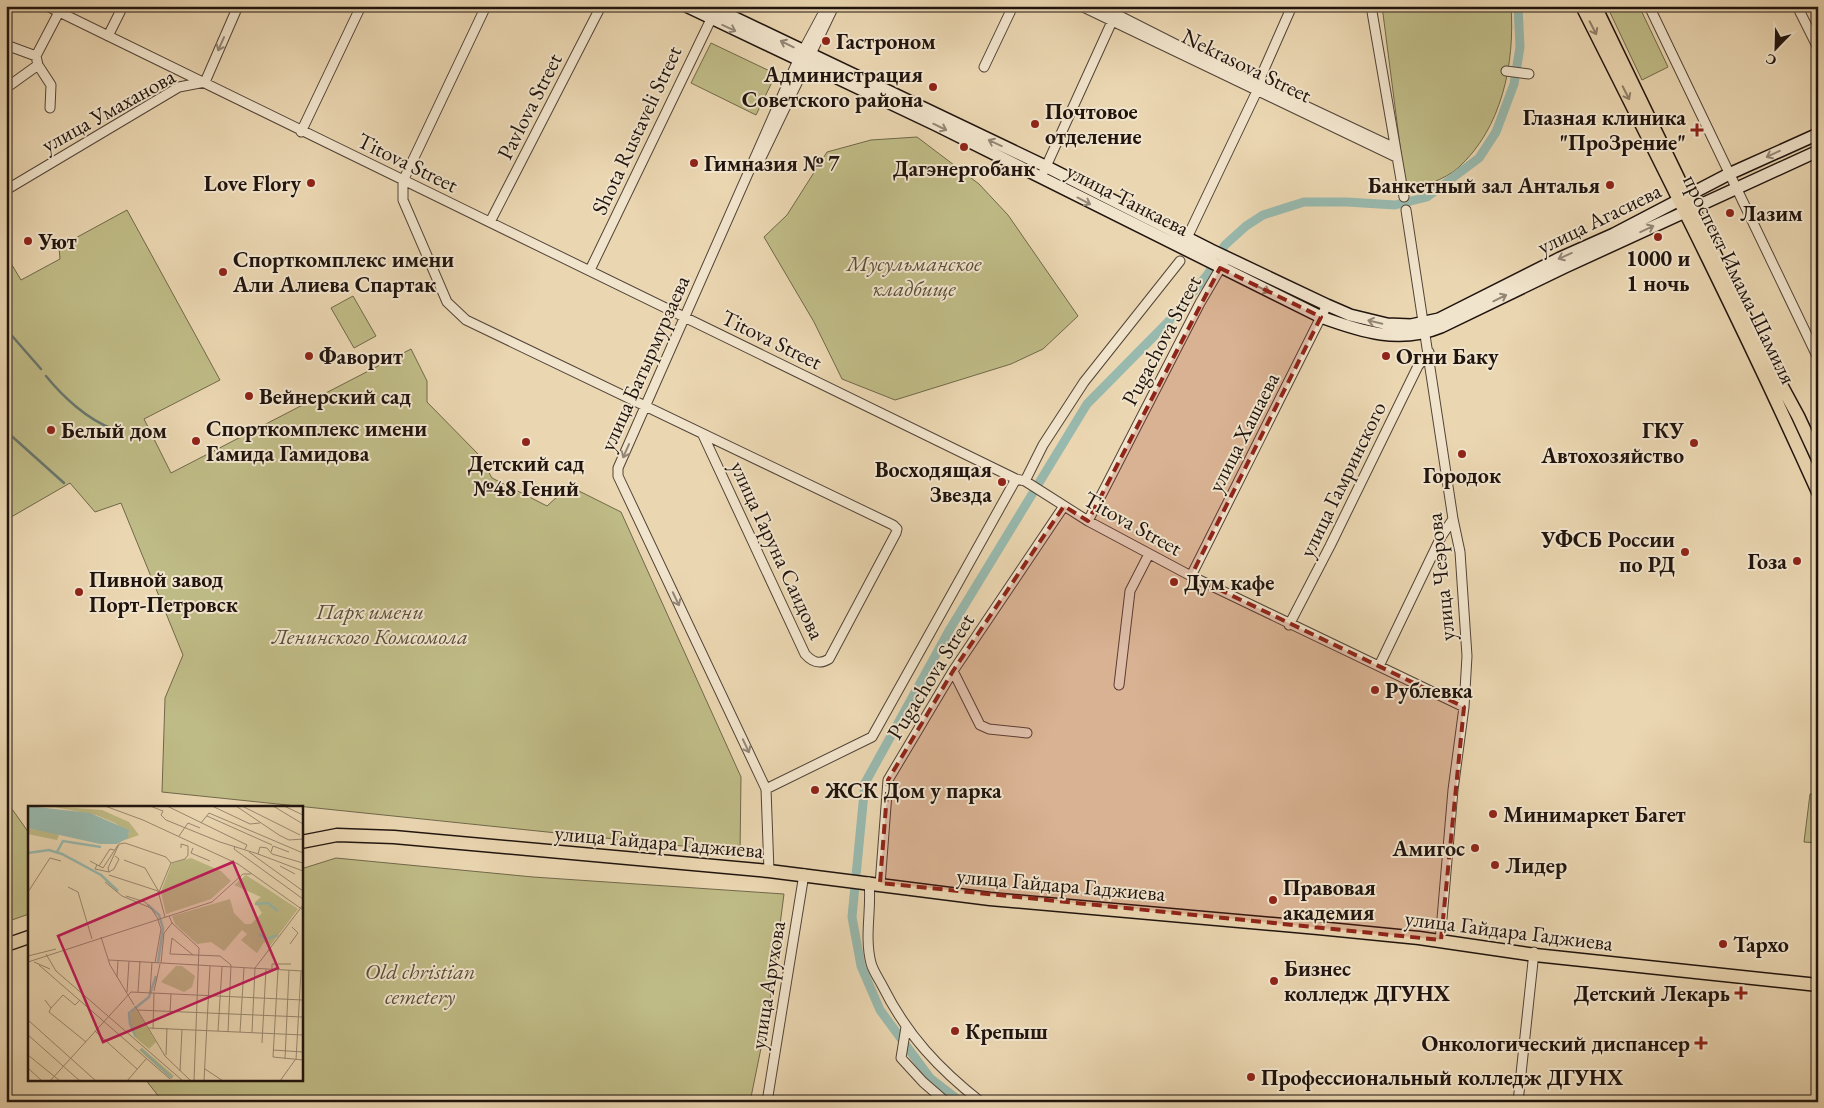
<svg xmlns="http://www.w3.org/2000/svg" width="1824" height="1108" font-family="'EB Garamond',serif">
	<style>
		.green { fill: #bfbb86; stroke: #70684a }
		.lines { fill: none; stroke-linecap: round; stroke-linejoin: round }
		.stream { stroke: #68776e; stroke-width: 2.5 }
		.canal { stroke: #98b9ae; stroke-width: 9 }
		.street-casing { stroke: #524437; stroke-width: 11 }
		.secondary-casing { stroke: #20140e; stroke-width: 14 }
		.primary-casing { stroke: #20140e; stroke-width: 15 }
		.street { stroke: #f1e4cc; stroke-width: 9 }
		.secondary { stroke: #f1e4cc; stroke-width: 11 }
		.primary { stroke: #ead6b1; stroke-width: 12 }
		.oneway { stroke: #938676 }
		.oneway2 { stroke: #8f7f68 }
		.marked { fill: #8f2418; fill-opacity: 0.2; stroke: #8f2418; stroke-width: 4; stroke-dasharray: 10 6; stroke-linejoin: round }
		.poi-dot { fill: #8f2418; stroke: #f1e4cc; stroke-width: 2 }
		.labels { text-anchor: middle; stroke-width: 4; stroke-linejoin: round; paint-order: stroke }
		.poi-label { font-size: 22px; font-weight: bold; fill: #20140e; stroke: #f1e4cc; text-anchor: start }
		.street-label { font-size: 22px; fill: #20140e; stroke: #f1e4cc }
		.park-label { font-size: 22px; font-style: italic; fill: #584e38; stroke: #f1e4cc }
		.inset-river { fill: none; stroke: #98b9ae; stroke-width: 2.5 }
		.inset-road { fill: none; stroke: #998870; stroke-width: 1 }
		.view { fill: #c2185b; fill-opacity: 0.15; stroke: #c2185b; stroke-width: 2.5 }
		.inset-edge { fill: none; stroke: #20140e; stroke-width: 2.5 }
	</style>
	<rect width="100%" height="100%" fill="#ead6b1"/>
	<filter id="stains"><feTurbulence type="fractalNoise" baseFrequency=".004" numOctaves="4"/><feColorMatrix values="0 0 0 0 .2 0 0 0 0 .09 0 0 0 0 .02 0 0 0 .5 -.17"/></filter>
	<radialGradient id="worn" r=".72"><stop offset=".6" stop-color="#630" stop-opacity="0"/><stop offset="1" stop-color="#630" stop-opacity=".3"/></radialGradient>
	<path class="green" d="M1382,6H1511C1515,64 1502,128 1458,168C1444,180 1423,186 1406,192Z
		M1607,6H1639L1668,67L1642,80Z
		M711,43L776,74L756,115L691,83Z
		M917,137L979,184L1008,215L1078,316L1043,349L1011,364L895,400L842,379L814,322L764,237L787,215L827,152L871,140Z
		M127,210L220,380L144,419L171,473L411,349L427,381V402L479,455L492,478L547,506L569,486L621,512L741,777L740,852L162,792L165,698L183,655L121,503L95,512L70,483L6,520V255L21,280L60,259L59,247Z
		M353,296L376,336L354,348L331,308Z
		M1810,794L1818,795V843L1804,842Z
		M12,809L29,833V914L6,922V813Z
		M336,858L533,877L784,894L769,1009L750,1102H163L145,1079H301V869Z"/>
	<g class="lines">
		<path class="stream" d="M6,329L41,369
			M46,376C63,397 88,420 113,429
			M6,431L64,483"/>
		<path class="canal" d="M961,1102L930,1078L880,1010L861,966L852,917L865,783L950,629L1087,404L1170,320L1208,274L1225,245L1246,226L1263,215L1304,202H1347L1395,205L1427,197L1479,158L1496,132L1514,84L1520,47L1518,6"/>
		<defs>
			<path id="street" d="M47,6L1016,479L1025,481L1088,521L1191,576L1464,707
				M486,6L403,181V200L447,302L466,320L893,525L897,529L896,533L829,659C819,665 812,662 805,654L703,435
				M1081,6L1396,157
				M1100,6L1187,50L1395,148
				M1371,6L1404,197
				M1649,6L1818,358
				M1797,6L1818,48
				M108,36L123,6
				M6,45L36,56L59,12
				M38,65L51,85L50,108
				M984,67L1013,6
				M1506,71L1529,74
				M6,88L38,65L36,56
				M301,132L361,6
				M759,162L834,6
				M1044,171L1114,17
				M6,190L179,87L205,82L238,6
				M1406,210L1453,519L1460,552L1467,656L1464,707L1453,790L1440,942
				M490,222L601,6
				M1185,242L1257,91L1258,83L1292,6
				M590,270L714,13
				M1025,481L1043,445L1084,382L1180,261
				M1088,521L1200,303L1224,262
				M1191,576L1327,305
				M1289,625L1330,546L1418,366L1429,352
				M1379,666L1441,537L1453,519
				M953,671L980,725L989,729L1027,733
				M1119,685L1130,591L1149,554
				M766,789L872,737L1016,479
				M769,871L766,789L618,476V468L798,60L827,6
				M869,882C872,908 864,936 871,963C873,971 879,979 883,987C907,1035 939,1069 981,1102
				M880,885L888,780L953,671L1064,506
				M906,1027L901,1058L923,1082L946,1102
				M767,1102L804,874
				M1518,1102L1534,952"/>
			<path id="secondary" d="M686,6L936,125L1321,317C1362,332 1400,344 1441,327L1565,267L1818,151
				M710,6L1045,166L1211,250L1327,305L1350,315L1387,324L1411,325L1439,319L1560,258L1614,234L1729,174L1818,134"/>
			<path id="primary" d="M1582,6C1663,167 1744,327 1818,492
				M1595,6L1754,335L1798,416L1818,459
				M301,842L337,835L394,837L769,871L990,899L1318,928L1419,938L1535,955L1818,985
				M6,945L29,937"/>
		</defs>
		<use href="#street" class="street-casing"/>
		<use href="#secondary" class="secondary-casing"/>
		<use href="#primary" class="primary-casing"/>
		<use href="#street" class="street"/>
		<use href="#secondary" class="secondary"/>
		<use href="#primary" class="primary"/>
	</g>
	<defs><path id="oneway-shaft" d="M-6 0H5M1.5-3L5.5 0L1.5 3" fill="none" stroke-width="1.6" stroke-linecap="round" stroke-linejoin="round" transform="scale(1.25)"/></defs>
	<g class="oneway">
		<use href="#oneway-shaft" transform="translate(729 28) rotate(25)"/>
		<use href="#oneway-shaft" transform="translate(221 44) rotate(114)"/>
		<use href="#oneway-shaft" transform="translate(787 44) rotate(-154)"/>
		<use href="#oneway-shaft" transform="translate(940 127) rotate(26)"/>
		<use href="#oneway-shaft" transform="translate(995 143) rotate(-155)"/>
		<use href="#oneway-shaft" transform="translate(1773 154) rotate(155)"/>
		<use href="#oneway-shaft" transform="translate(1084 201) rotate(28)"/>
		<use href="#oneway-shaft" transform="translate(1647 229) rotate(-25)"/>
		<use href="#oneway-shaft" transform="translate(1565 256) rotate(156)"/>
		<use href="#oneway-shaft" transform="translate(1263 289) rotate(26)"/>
		<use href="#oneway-shaft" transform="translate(1500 298) rotate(-26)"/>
		<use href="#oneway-shaft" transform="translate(1375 322) rotate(-167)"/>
		<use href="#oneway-shaft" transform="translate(626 451) rotate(114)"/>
		<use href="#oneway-shaft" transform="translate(676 599) rotate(65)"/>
		<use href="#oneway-shaft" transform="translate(746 746) rotate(65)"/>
	</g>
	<g class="oneway2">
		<use href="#oneway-shaft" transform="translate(1593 28) rotate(63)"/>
		<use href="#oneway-shaft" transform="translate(1626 93) rotate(63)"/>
	</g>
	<path class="marked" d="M1220,268L1321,317L1191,576L1464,707L1441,940L880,883L888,780L953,671L1064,506L1088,521Z"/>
	<g class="poi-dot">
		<circle cx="826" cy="41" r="5"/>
		<circle cx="933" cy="87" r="5"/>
		<circle cx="1035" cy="124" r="5"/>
		<path d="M1694.5 122.5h5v5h5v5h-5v5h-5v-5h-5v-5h5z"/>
		<circle cx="964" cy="147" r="5"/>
		<circle cx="694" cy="163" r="5"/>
		<circle cx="311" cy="183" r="5"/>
		<circle cx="1610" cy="185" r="5"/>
		<circle cx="1730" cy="213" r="5"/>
		<circle cx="1658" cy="237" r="5"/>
		<circle cx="28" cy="241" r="5"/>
		<circle cx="223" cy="272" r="5"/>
		<circle cx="309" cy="356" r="5"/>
		<circle cx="1386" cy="356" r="5"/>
		<circle cx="249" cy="396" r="5"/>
		<circle cx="51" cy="430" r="5"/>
		<circle cx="196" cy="441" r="5"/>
		<circle cx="526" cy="442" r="5"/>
		<circle cx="1694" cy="443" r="5"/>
		<circle cx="1462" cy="454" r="5"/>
		<circle cx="1002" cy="482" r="5"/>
		<circle cx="1685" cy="552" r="5"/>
		<circle cx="1797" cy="561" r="5"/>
		<circle cx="1174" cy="582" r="5"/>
		<circle cx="79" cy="592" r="5"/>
		<circle cx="1375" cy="690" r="5"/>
		<circle cx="815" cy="790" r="5"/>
		<circle cx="1493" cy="814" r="5"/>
		<circle cx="1475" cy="848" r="5"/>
		<circle cx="1495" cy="865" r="5"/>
		<circle cx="1273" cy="900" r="5"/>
		<circle cx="1723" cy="944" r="5"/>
		<circle cx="1274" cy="981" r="5"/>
		<path d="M1738.5 985.5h5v5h5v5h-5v5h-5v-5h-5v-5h5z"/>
		<circle cx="955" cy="1031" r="5"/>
		<path d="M1698.5 1035.5h5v5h5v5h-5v5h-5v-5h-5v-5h5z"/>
		<circle cx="1251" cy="1077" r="5"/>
	</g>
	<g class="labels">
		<g class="poi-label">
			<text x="836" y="49">Гастроном</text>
			<text x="923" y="82" text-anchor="end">Администрация<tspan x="923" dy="25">Советского района</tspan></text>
			<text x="1045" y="119">Почтовое<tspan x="1045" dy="25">отделение</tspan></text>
			<text x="1686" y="125" text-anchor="end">Глазная клиника<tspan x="1686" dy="25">"ПроЗрение"</tspan></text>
			<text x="704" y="171">Гимназия № 7</text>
			<text x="964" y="176" text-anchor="middle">Дагэнергобанк</text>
			<text x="301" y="191" text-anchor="end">Love Flory</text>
			<text x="1600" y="193" text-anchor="end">Банкетный зал Анталья</text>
			<text x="1740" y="221">Лазим</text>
			<text x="38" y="249">Уют</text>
			<text x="1658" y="266" text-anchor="middle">1000 и<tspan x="1658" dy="25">1 ночь</tspan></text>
			<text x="233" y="267">Спорткомплекс имени<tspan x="233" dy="25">Али Алиева Спартак</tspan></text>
			<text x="319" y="364">Фаворит</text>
			<text x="1396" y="364">Огни Баку</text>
			<text x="259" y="404">Вейнерский сад</text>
			<text x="206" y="436">Спорткомплекс имени<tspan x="206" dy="25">Гамида Гамидова</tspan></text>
			<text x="61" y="438">Белый дом</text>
			<text x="1684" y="438" text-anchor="end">ГКУ<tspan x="1684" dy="25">Автохозяйство</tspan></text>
			<text x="526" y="471" text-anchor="middle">Детский сад<tspan x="526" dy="25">№48 Гений</tspan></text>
			<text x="992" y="477" text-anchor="end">Восходящая<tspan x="992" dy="25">Звезда</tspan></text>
			<text x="1462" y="483" text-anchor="middle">Городок</text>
			<text x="1675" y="547" text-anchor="end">УФСБ России<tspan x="1675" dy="25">по РД</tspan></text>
			<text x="1787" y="569" text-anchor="end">Гоза</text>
			<text x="89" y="587">Пивной завод<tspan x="89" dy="25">Порт-Петровск</tspan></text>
			<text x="1184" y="590">Дум кафе</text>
			<text x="1385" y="698">Рублевка</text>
			<text x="825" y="798">ЖСК Дом у парка</text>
			<text x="1503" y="822">Минимаркет Багет</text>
			<text x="1465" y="856" text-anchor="end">Амигос</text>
			<text x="1505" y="873">Лидер</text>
			<text x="1283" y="895">Правовая<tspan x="1283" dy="25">академия</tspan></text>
			<text x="1733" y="952">Тархо</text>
			<text x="1284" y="976">Бизнес<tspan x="1284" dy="25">колледж ДГУНХ</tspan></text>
			<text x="1730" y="1001" text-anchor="end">Детский Лекарь</text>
			<text x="965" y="1039">Крепыш</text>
			<text x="1690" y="1051" text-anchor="end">Онкологический диспансер</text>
			<text x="1261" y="1085">Профессиональный колледж ДГУНХ</text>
		</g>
		<g class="street-label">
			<text transform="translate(1247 65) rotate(26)" y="8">Nekrasova Street</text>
			<text transform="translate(529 106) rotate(-63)" y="8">Pavlova Street</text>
			<text transform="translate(108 110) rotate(-29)" y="8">улица Умаханова</text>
			<text transform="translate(636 130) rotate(-65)" y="8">Shota Rustaveli Street</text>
			<text transform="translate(408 162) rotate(26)" y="8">Titova Street</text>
			<text transform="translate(1128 199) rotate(27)" y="8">улица Танкаева</text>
			<text transform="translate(1599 218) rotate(-26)" y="8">улица Агасиева</text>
			<text transform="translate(1740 279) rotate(64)" y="8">проспект Имама Шамиля</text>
			<text transform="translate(772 339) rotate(26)" y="8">Titova Street</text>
			<text transform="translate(1161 340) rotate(-62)" y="8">Pugachova Street</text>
			<text transform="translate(644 363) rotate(-66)" y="8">улица Батырмурзаева</text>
			<text transform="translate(1243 432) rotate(-63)" y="8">улица Хашаева</text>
			<text transform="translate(1342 479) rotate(-64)" y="8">улица Гамринского</text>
			<text transform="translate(1133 523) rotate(29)" y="8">Titova Street</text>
			<text transform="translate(778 550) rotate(65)" y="8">улица Гаруна Саидова</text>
			<text transform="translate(1440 577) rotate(-96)" y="8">улица Чеэрова</text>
			<text transform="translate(930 676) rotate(-58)" y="8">Pugachova Street</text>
			<text transform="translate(659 841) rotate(5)" y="8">улица Гайдара Гаджиева</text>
			<text transform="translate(1061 884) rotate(5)" y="8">улица Гайдара Гаджиева</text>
			<text transform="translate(1509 930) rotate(7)" y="8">улица Гайдара Гаджиева</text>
			<text transform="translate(767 985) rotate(-81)" y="8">улица Арухова</text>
		</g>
		<g class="park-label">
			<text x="914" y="271">Мусульманское<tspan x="914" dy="25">кладбище</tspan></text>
			<text x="370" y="619">Парк имени<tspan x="370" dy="25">Ленинского Комсомола</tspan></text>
			<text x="420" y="979">Old сhristian<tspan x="420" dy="25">cemetery</tspan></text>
		</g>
	</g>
	<g transform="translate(28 806)">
		<rect width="275" height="275" fill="#ead6b1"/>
		<path d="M21,0L74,4L101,16L111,29L97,34L101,27L87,17L68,9ZM0,22L23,26L31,29L29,34L4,29L0,28ZM163,52L193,65L203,75L183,93L138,108L133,86L144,57ZM218,69L270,103L242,140L236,136L229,147L213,134L219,128L214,124L196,145L183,136L169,138L147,118L144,110L202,93L206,107L217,118H223L234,107L227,96L233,91L206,79ZM148,160H154L167,170L164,181L156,186L133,176ZM107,201L128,236L121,243L108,232L103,219L102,209ZM114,242L146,270L143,273L111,244Z" fill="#bfbb86"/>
		<path d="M0,0L62,7L101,24L100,32L89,38H72L0,22Z" fill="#98b9ae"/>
		<path class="inset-river" d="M29,46L35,35L73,41M0,47L21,44L34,48L73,69L90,85M227,98L240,97L250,105M120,99L131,109L135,122L130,157M231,128L238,133L250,129M108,231L102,218L101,207L121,191L128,170M113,243L144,272"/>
		<path class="inset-road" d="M77,0L115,14L210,58L275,104M122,0L135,5L133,9L138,14L192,36L230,48L232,41L239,42L244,48L275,57M139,0L219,39L217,43M184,0L222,18L232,17M208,0L251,29L261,34L275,33M214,0L272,29M245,0L275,18M256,0L275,9M179,10L244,39M173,17L181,7L275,47M151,30L160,17L172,22M207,40L206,43L275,93M165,42L163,47L182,55M221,46L275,85M243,46L245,40L261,46M230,48L275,65M96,54L117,62L131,86M62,55L75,62L90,39M143,57L157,53L160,49V40L153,38V42M69,59L67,63L81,66M71,60L82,43L86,44M252,60L267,68M80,62L91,38L97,37L138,51L143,57M80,62L81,66L86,63L91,53L87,50M81,69L130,85L137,111M77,76L94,90L123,102L130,113M40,81L50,86L64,133M0,86L22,52L33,55M131,86L143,57M98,90L117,96L121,100M141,110L144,117L171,142L166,275M73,131L82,159L106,199M262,138L270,127L264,121M18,148L28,165L155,275M165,149L144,132L142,148H143L192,150L203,159L200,226M0,150L28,143M81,154L275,165M0,156L184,96L215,68H223M6,156L22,163M127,157L133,123L130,114M133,157L136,127L144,117M11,159L142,273M244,163V158H263M250,164L245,251L275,254M89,171L90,154M126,185L132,158M99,186L101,155M110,186L112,155M122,187L124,156M17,194L23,202L21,206L58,236M107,200L137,250L163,275M23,202L35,189L47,199L52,194M109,204L275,211M142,206L143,188M0,214L68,275M121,222L275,229M125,223L126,187M67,225L109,263M190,225L194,161M212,226L216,162M224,226L227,162L275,99M0,229L52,275M234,237L238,163M245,244L275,246M0,249L32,275M138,249L139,222M257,253L261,164M268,254L273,165M0,262L14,275M177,263L195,275M152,265L154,223M22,275L103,186L275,194M99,275L118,253M176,275L182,160M252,275L267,254"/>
		<path class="view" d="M205,56L250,162L75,236L30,130Z"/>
		<rect width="275" height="275" class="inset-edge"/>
	</g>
	<rect width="1824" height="1108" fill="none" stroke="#ead6b1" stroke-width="25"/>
	<rect x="8" y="8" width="1809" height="1093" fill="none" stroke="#20140e" stroke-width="2.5"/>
	<rect x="12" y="12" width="1799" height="1083" fill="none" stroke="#20140e"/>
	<g transform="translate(1776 48) rotate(203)" stroke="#f1e4cc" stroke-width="4" paint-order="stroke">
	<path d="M0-4L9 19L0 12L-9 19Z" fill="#20140e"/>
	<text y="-8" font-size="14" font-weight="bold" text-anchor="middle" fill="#20140e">С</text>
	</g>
	<rect width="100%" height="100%" filter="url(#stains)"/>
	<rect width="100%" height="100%" fill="url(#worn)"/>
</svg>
